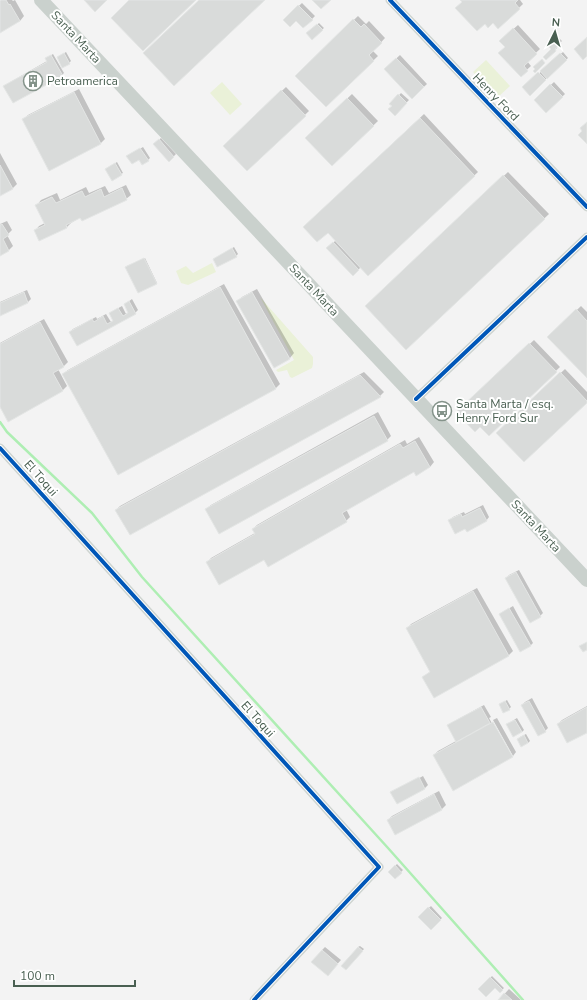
<svg xmlns="http://www.w3.org/2000/svg" width="587" height="1000" font-family="'Nunito Sans',sans-serif">
	<style>
		.green { fill: #eaf1d8 }
		.shadow { fill: #0003 }
		.lines { fill: none; stroke-linecap: round; stroke-linejoin: round }
		.stream { stroke: #aeeeb3; stroke-width: 2.5 }
		.building { fill: #d9dbda; stroke: #e4e6e5 }
		.minor { stroke: #ced4d0; stroke-width: 9 }
		.primary { stroke: #cad1cd; stroke-width: 14 }
		.cycleway-casing { stroke: #fff; stroke-width: 6 }
		.cycleway { stroke: #0057b8; stroke-width: 4 }
		.labels { text-anchor: middle; stroke-width: 4; stroke-linejoin: round; paint-order: stroke }
		.street-label { font-size: 12px; fill: #495f51; stroke: #fff }
		.poi-label { font-size: 12px; fill: #495f51; stroke: #fff; text-anchor: start }
	</style>
	<rect width="100%" height="100%" fill="#f3f3f3"/>
	<path class="green" d="M486,60L510,86L497,98L473,72Z
		M222,82L242,104L230,115L210,93Z
		M212,263L216,272L188,285L181,283L176,271L186,266L193,273Z
		M260,297L313,357V364L312,368L292,378L290,377L287,370L278,372L276,370L294,360Z"/>
	<path class="shadow" d="M0,0H12L13,1L15,0L24,16L20,21L0,32Z
		M462,0H520L523,4L498,28L493,22Z
		M302,3L315,16L304,27L296,19L284,20Z
		M358,16L366,24L369,21L385,38L373,51L378,56L326,106L296,76Z
		M319,23L324,28L312,38L308,33Z
		M518,25L540,49L527,61L531,66L521,75L506,47L500,41Z
		M559,38L562,41L556,47L557,48L546,59L553,49L551,47Z
		M66,52L71,61L69,63L58,57Z
		M563,52L568,58L530,94L524,87Z
		M53,54L64,73L62,75L7,84L47,61L48,57Z
		M400,55L427,84L412,98L385,69Z
		M554,82L565,94L546,112L535,100Z
		M286,87L309,111L248,170L224,146Z
		M79,89L105,139L101,143L50,170L23,120L28,115Z
		M401,93L409,100L395,114L393,106L391,104Z
		M352,94L378,121L332,165L306,138Z
		M424,114L478,172L368,274L361,267L353,275L328,248L336,240L328,231L304,227Z
		M161,138L176,154L169,161L154,144Z
		M143,147L150,158L148,160L130,155Z
		M0,153L17,184L13,188L0,195Z
		M117,162L123,173L121,174L106,169Z
		M508,172L549,214L406,349L366,306Z
		M126,185L131,195L126,199L81,217L71,223L67,227L39,240L35,231L39,226L45,223L37,205L41,200L57,193L60,200L86,187L89,193L105,186L109,193Z
		M7,221L12,230L7,235L13,246L9,250L0,255V224Z
		M234,247L238,254L236,256L214,259Z
		M145,258L157,283H156L127,266Z
		M224,284L280,384L276,388L119,474L63,374L68,370Z
		M257,289L294,353L290,358L275,366L238,302L242,297Z
		M27,290L31,299L28,302L0,314V302Z
		M132,299L138,310L135,313L77,345L70,332L73,329L96,317L97,319L106,314L111,322L114,320L110,314L113,311L122,306L126,314L129,312L125,304Z
		M581,306L587,312V377L549,337Z
		M44,319L68,362L64,366L58,369L67,386L63,390L8,420L0,405V343Z
		M534,340L560,367L489,435L480,426L458,412Z
		M565,369L587,392V402L497,433Z
		M364,372L384,392L380,396L116,510L120,506Z
		M378,412L391,436L387,440L206,509L211,505Z
		M419,437L434,462L430,467L417,474L414,470L346,509L350,517L346,521L264,558L207,563L211,558L255,533L253,529L257,525L405,440L407,444Z
		M483,505L489,517L486,521L465,527L450,520L453,517L464,512L465,514Z
		M519,570L543,613L540,616L506,579L509,575Z
		M477,588L513,651L509,655L434,697L423,677L431,671L407,629L411,624Z
		M513,606L533,643L530,646L500,615L503,612Z
		M532,698L548,728L545,731L522,705L525,702Z
		M507,700L511,707L509,709L502,703Z
		M484,705L491,717L489,718L511,757L434,755L438,751L456,741L448,726L451,723Z
		M587,706V731L558,724L562,720Z
		M497,718L516,752L513,756L493,720Z
		M517,718L524,730L522,732L509,723Z
		M526,734L530,741L528,743L520,737Z
		M423,776L428,785L425,788L397,802L394,792Z
		M439,791L446,805L442,809L396,834L388,820L392,816Z
		M397,864L403,870L395,878L389,872Z
		M431,906L442,918L431,929L419,917Z
		M360,946L364,949L346,969L358,947Z
		M325,947L341,960L331,971L322,950Z
		M492,976L504,988L500,992L495,987L480,989Z
		M509,989L521,1000H499Z"/>
	<g class="lines">
		<path class="stream" d="M0,422L7,432L92,513L142,577L388,848L523,1000"/>
	</g>
	<path class="building" d="M1,0H6L9,5L10,4L20,21L0,33V1Z
		M84,0H107L95,12Z
		M129,0H196L143,51L111,18Z
		M199,0H265L174,86L143,53Z
		M312,0H331L321,9Z
		M460,0H518L515,3L520,9L498,29L493,23L488,28L485,24L477,31L455,8L462,2Z
		M298,5L313,20L303,28L296,21L290,27L283,20Z
		M353,19L361,27L364,24L382,43L369,55L374,61L326,107L295,76Z
		M317,24L323,30L312,40L306,33Z
		M513,28L537,54L524,66L528,71L521,77L498,53L505,47L499,41Z
		M587,37V56L583,60L574,49Z
		M557,39L561,44L555,49L556,51L546,60L543,57L551,49L549,47Z
		M64,53L70,64L62,68L57,57Z
		M560,53L567,60L547,79L540,71Z
		M51,55L63,76L13,103L3,86L47,62L45,58Z
		M396,58L424,87L412,99L384,69Z
		M542,59L545,63L535,73L533,71L535,69L533,67Z
		M538,72L546,80L530,96L522,87Z
		M550,84L563,97L546,113L534,100Z
		M281,90L306,116L247,171L223,146Z
		M74,92L101,144L49,171L22,119Z
		M398,94L407,103L395,116L388,109L392,106L389,104Z
		M347,98L374,126L332,166L305,138Z
		M420,118L475,176L368,276L328,233L317,242L303,227Z
		M587,122V144L578,135L582,131L580,128Z
		M159,139L174,157L169,162L153,144Z
		M140,148L149,161L142,165L139,160L132,164L126,156Z
		M115,163L122,175L112,181L105,169Z
		M0,165L13,189L0,196Z
		M503,175L545,219L406,350L365,306Z
		M122,188L127,200L82,221L80,218L66,225L67,228L39,241L34,230L45,225L35,205L52,197L56,203L82,191L85,197L101,189L104,197Z
		M2,224L9,235L3,239L9,251L0,256V225Z
		M333,242L359,270L353,276L326,248Z
		M232,248L237,257L217,267L213,259Z
		M144,258L157,284L138,293L125,267Z
		M220,287L276,389L118,475L62,374Z
		M24,292L28,303L0,316V303Z
		M252,292L290,359L274,368L236,301Z
		M129,301L136,314L77,346L69,332L92,319L94,322L103,316L107,324L113,321L109,313L118,308L123,316L128,313L124,304Z
		M576,309L587,321V378L547,337Z
		M40,322L64,367L53,373L63,391L8,422L0,407V344Z
		M529,343L557,372L489,436L480,427L475,432L456,412Z
		M560,372L587,401V403L524,462L496,433Z
		M360,375L381,397L130,535L115,510Z
		M374,416L388,441L219,534L205,509Z
		M415,441L430,467L416,476L414,472L342,513L347,522L268,567L264,560L219,585L206,562L255,534L252,529L400,444L403,448Z
		M480,508L487,521L467,532L465,529L455,534L448,520L461,514L462,517Z
		M516,572L541,617L530,623L505,578Z
		M473,591L509,656L434,698L422,677L430,672L406,628Z
		M509,608L531,646L520,652L499,614Z
		M587,642V650L583,652L579,646Z
		M505,701L510,710L503,713L499,704Z
		M529,701L546,732L538,736L521,705Z
		M481,707L490,723L456,742L447,725Z
		M587,707V733L567,743L557,724Z
		M515,720L522,732L513,737L506,724Z
		M493,722L513,757L453,791L433,755Z
		M524,735L528,743L521,747L517,739Z
		M419,777L425,789L397,804L390,792Z
		M434,794L442,810L395,835L387,820Z
		M395,865L402,873L395,879L388,872Z
		M428,907L441,920L431,930L418,917Z
		M358,947L363,951L346,970L341,966Z
		M322,950L338,964L328,976L311,962Z
		M490,977L503,990L500,993L495,988L486,997L478,989Z
		M504,993L512,1000H498Z"/>
	<g class="lines">
		<path class="minor" d="M390,0L587,207
			M416,399L587,237
			M0,448L379,867L254,1000"/>
		<path class="primary" d="M41,0L587,580"/>
		<defs>
			<path id="cycleway" d="M390,0L587,207
				M416,399L587,237
				M0,448L379,867L254,1000"/>
		</defs>
		<use href="#cycleway" class="cycleway-casing"/>
		<use href="#cycleway" class="cycleway"/>
	</g>
	<defs>
		<symbol id="building-ring" viewBox="-11 -11 22 22"><circle r="9.5" fill="#fff" stroke="#84938a" stroke-width="1.5"/><path d="M-4-6H4V6H1V3H-1V6H-4ZM-2.5-4.3h1.7v1.8h-1.7ZM.8-4.3h1.7v1.8H.8ZM-2.5-1h1.7V.8h-1.7ZM.8-1h1.7V.8H.8Z" fill="#84938a"/></symbol>
		<symbol id="bus-ring" viewBox="-11 -11 22 22"><circle r="9.5" fill="#fff" stroke="#84938a" stroke-width="1.5"/><path d="M-5-6H5V4H4V6H2V4H-2V6H-4V4H-5ZM-3.5-4V0h7V-4ZM-3.5 1.2v1.5H-2V1.2ZM2 1.2v1.5H3.5V1.2Z" fill="#84938a"/></symbol>
	</defs>
	<g fill-rule="evenodd">
		<use href="#building-ring" x="22" y="70" width="22" height="22"/>
		<use href="#bus-ring" x="431" y="400" width="22" height="22"/>
	</g>
	<g class="labels">
		<g class="street-label">
			<text transform="translate(76 37) rotate(47)" y="4">Santa Marta</text>
			<text transform="translate(496 97) rotate(46)" y="4">Henry Ford</text>
			<text transform="translate(314 290) rotate(47)" y="4">Santa Marta</text>
			<text transform="translate(41 478) rotate(48)" y="4">El Toqui</text>
			<text transform="translate(536 526) rotate(47)" y="4">Santa Marta</text>
			<text transform="translate(258 719) rotate(48)" y="4">El Toqui</text>
		</g>
		<g class="poi-label">
			<text x="47" y="85">Petroamerica</text>
			<text x="456" y="408">Santa Marta / esq.<tspan x="456" dy="14">Henry Ford Sur</tspan></text>
		</g>
	</g>
	<g transform="translate(555 32) rotate(5)" stroke="#ffffff" stroke-width="3" paint-order="stroke">
	<path d="M0-3L7 15L0 10L-7 15Z" fill="#495f51"/>
	<text y="-6" font-size="11" font-weight="bold" text-anchor="middle" fill="#495f51">N</text>
	</g>
	<path d="M14 980v6h121v-6" fill="none" stroke="#495f51" stroke-width="2"/>
	<text x="20" y="980" font-size="12" fill="#495f51" stroke="#ffffff" stroke-width="3" paint-order="stroke">100 m</text>
</svg>
